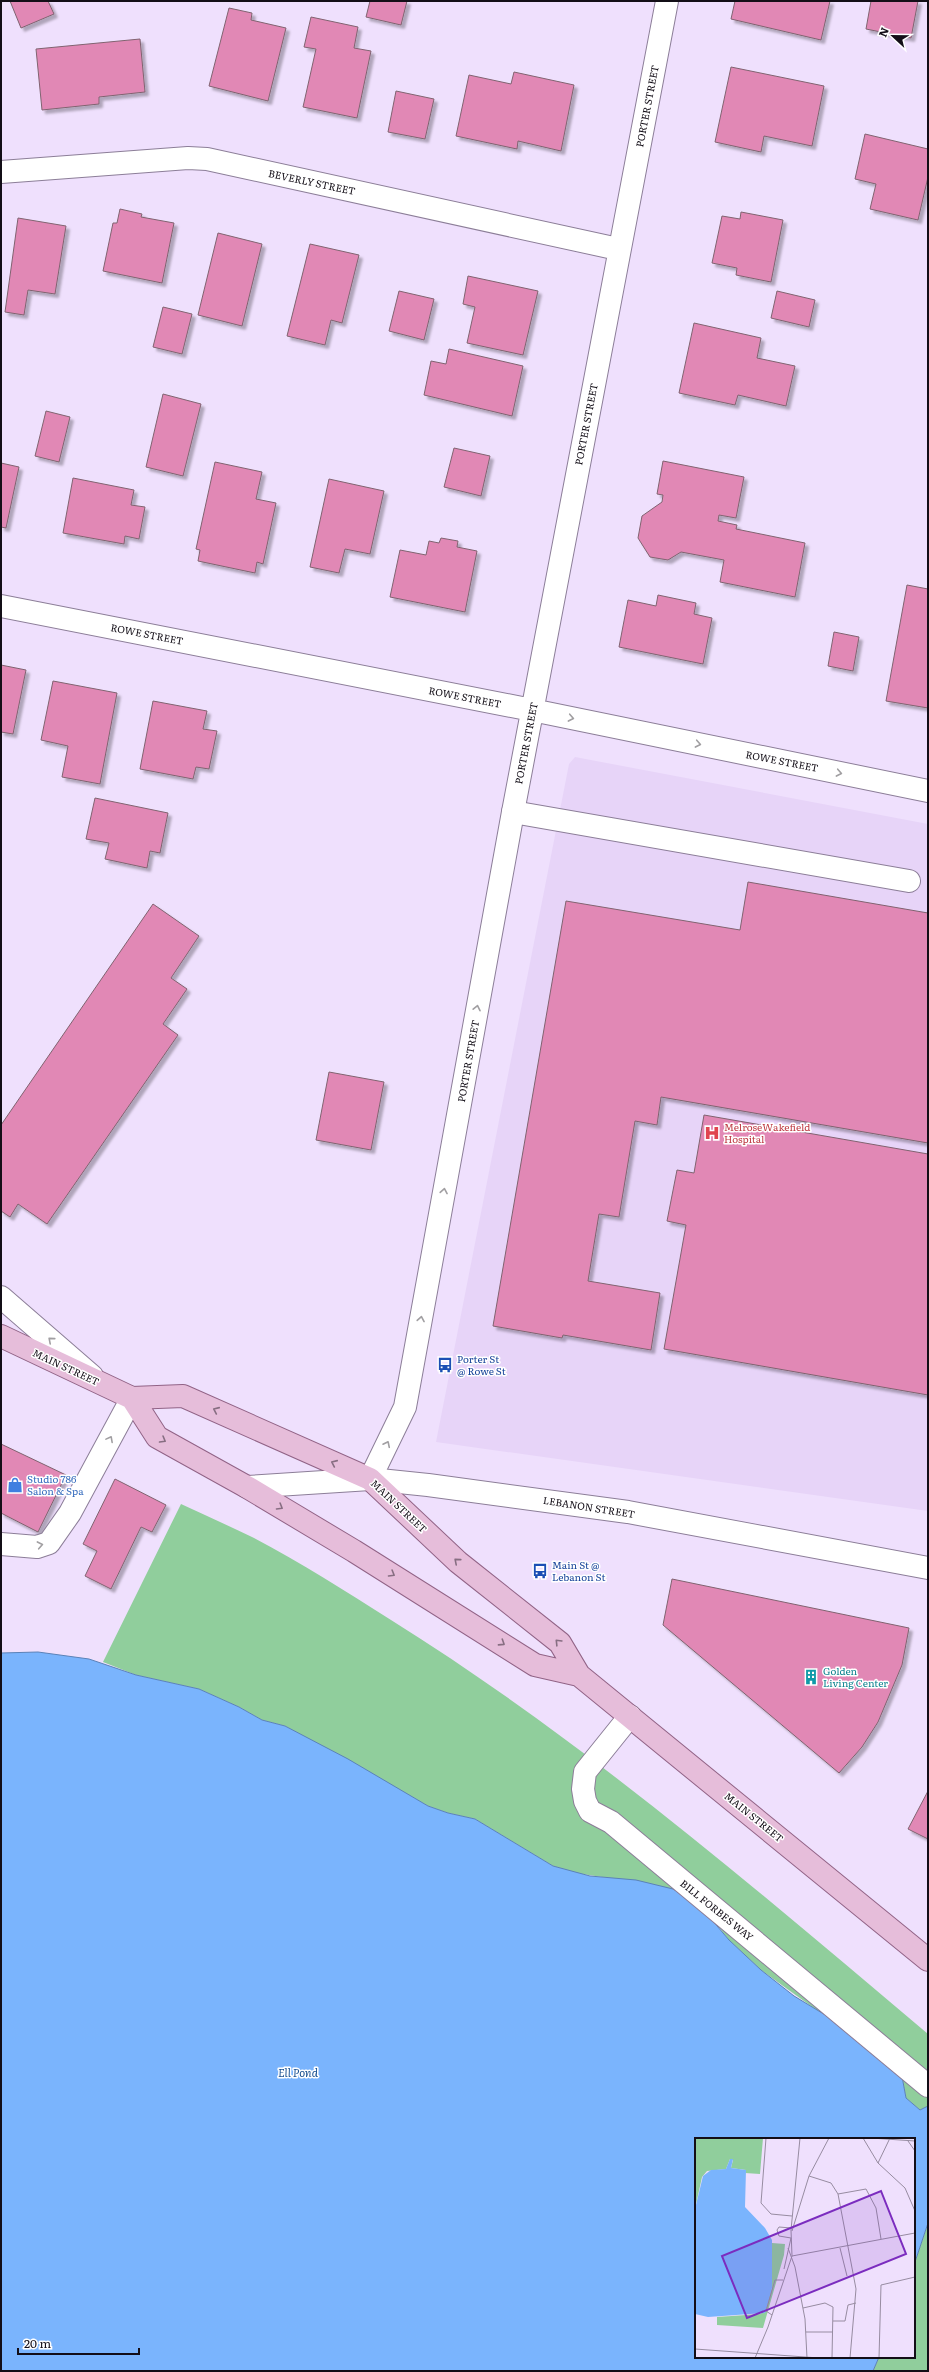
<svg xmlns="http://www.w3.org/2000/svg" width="929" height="2372" font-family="Literata,serif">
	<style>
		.built { fill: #e7d4f8 }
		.green { fill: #90ce9c }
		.water { fill: #7ab4fd; stroke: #5b82b8 }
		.building { fill: #e188b5; stroke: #806370; filter: url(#shadow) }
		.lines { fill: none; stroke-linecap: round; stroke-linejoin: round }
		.lane-casing { stroke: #8c7e98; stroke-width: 24 }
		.street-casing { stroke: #8c7e98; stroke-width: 24 }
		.secondary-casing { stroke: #8c7e98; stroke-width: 24 }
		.primary-casing { stroke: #916386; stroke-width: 24 }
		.lane { stroke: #fff; stroke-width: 22 }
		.street { stroke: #fff; stroke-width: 22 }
		.secondary { stroke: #fff; stroke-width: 22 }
		.primary { stroke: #e6bdda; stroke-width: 22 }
		.oneway { stroke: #a19fa2 }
		.oneway2 { stroke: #876e82 }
		.labels { text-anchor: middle; stroke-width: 3; stroke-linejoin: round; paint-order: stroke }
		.street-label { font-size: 10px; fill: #130e17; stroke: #fff }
		.health-label { font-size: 10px; fill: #be3a42; stroke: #fff; text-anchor: start }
		.transit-label { font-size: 10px; fill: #164399; stroke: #fff; text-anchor: start }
		.shop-label { font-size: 10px; fill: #366cbe; stroke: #fff; text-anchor: start }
		.culture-label { font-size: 10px; fill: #0d838f; stroke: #fff; text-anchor: start }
		.water-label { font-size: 11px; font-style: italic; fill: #185091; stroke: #fff }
		.inset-road { fill: none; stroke: #978ca1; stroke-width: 1 }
		.view { fill: #7b2cbf; fill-opacity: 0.15; stroke: #7b2cbf; stroke-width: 2 }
		.inset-edge { fill: none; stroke: #130e17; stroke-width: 2 }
	</style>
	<defs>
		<filter id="shadow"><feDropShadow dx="3.5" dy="3.5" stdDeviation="1" flood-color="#0004"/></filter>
	</defs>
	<rect width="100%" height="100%" fill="#efe0fd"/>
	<path class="built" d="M575,757L928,824V1511L436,1442L569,764Z"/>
	<path class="green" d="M181,1504C205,1515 229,1526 252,1537C300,1562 345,1591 391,1620C583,1740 755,1888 928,2034V2106L920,2110L906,2098L901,2071L761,1970L729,1940L713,1920L609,1878L575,1873L553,1866L475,1819L448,1813L428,1806L285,1726L262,1720L239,1707L199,1689L136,1675L103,1662Z
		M928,2223V2371H873L879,2357H914V2265Z"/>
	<path class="water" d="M38,1652L89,1659L136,1675L199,1689L239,1707L262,1720L285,1726L348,1759L428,1806L448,1813L475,1819L553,1866L590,1876L636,1880L673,1889L700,1906L729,1940L761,1970L794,1996L827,2016L901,2071L906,2098L920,2110L928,2106V2223L914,2265V2139H696V2357H879L873,2371H1V1653Z"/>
	<path class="building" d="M10,1H48L54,14L21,28Z
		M370,1H407L401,25L366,17Z
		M735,1H830L821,40L731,19Z
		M871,1H918L911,38L866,29Z
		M229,8L252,13L251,20L286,28L268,101L209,86Z
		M311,17L358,27L354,48L371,51L357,118L303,107L316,49L304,47Z
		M140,39L145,92L99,97V104L42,110L36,49Z
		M731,67L824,86L812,146L764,136L761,152L715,142Z
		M514,72L574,85L561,151L518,141L517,149L456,136L469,75L511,84Z
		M396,91L434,99L425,139L388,132Z
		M865,134L928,149V177L918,220L870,209L876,184L855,179Z
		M120,209L142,214L141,217L174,223L162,283L103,271L113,223H117Z
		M741,212L783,220L771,282L736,275L737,268L712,263L722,216L740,219Z
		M18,218L66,226L55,294L28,290L24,315L5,312Z
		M218,233L262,244L242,326L198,315Z
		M310,244L359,255L342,323L331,320L325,345L287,336Z
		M468,276L538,291L523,355L467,343L475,307L463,304Z
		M399,291L434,299L424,340L389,331Z
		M777,291L815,300L809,327L771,318Z
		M163,307L192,314L182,354L153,347Z
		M694,323L761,338L757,358L795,366L786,406L738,395L735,405L679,393Z
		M449,349L523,366L512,416L424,395L431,361L446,364Z
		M163,394L201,404L183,476L146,467Z
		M46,411L70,417L59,462L35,456Z
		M454,448L490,456L481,496L444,487Z
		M663,461L744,477L736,518L719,515L718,521L737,525L736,529L805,543L795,597L720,582L724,560L681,552L668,560L650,557L638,538L642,516L662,502L663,495L657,494Z
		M215,462L262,472L256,499L276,503L263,564L257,562L255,573L198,561L200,550L196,549Z
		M1,463L19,467L6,528L1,527Z
		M73,478L134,490L131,505L145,507L139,539L125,536L124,544L63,533Z
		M329,479L384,491L370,554L345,549L339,573L310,567Z
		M441,538L458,541L457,547L477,551L465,612L390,597L400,550L426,555L429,541L439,543Z
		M907,585L928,589V708L886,701Z
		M658,595L696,603L694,614L712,618L703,664L619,647L628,600L656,606Z
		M834,632L859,637L853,671L828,666Z
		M1,665L26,670L13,734L1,732Z
		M53,681L117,693L100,784L62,777L68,746L41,740Z
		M153,701L207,711L203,729L217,731L209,769L196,767L193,779L140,769Z
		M95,798L168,813L160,853L150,851L147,868L105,859L109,843L86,839Z
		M748,882L928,913V1143L661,1097L657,1125L635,1121L619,1217L599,1214L588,1281L660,1293L651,1350L563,1335L562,1338L493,1326L566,901L740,930Z
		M153,904L199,936L171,978L187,989L163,1024L178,1035L47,1224L18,1204L10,1217L1,1211V1125Z
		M329,1072L384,1082L371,1150L316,1140Z
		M704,1115L928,1154V1395L664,1349L686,1225L667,1221L677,1170L694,1173Z
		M1,1444L66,1475L38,1532L1,1513Z
		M115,1479L166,1505L152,1532L141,1527L111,1589L85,1576L97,1551L83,1544Z
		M672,1579L909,1628L902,1665L878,1722L862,1747L839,1773L663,1625Z
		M928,1791V1839L908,1829Z"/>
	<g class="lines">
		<defs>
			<path id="lane" d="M513,812L909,881
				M1,1544L37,1547L49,1543L70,1513L132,1398"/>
			<path id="street" d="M1,172L188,158L207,159L618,249
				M1,606L532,710L928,791
				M370,1479L405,1407L513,812L667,1
				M630,1716L585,1772L583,1789L585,1801L590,1811L611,1822L928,2086"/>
			<path id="secondary" d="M1,1297L92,1376
				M247,1487L370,1479L428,1485L628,1512L928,1568"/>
			<path id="primary" d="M1,1336L132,1398L183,1396L370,1479L458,1562L560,1643L579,1675L928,1960
				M132,1398L157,1437L247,1487L354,1551L535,1665L579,1675"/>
		</defs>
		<use href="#lane" class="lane-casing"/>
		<use href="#street" class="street-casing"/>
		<use href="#secondary" class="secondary-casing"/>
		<use href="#primary" class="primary-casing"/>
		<use href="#lane" class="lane"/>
		<use href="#street" class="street"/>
		<use href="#secondary" class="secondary"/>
		<use href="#primary" class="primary"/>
	</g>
	<defs><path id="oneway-chevron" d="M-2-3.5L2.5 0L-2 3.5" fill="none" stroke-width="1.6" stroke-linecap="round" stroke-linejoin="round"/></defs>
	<g class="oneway">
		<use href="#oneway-chevron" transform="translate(571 718) rotate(11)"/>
		<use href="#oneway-chevron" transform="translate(698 744) rotate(11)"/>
		<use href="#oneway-chevron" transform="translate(839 773) rotate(11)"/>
		<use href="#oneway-chevron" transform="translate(477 1008) rotate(-78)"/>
		<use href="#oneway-chevron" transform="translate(444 1191) rotate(-80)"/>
		<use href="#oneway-chevron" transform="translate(421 1319) rotate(-80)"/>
		<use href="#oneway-chevron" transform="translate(51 1340) rotate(-139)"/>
		<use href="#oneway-chevron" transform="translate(110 1439) rotate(-62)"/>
		<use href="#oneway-chevron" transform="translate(387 1444) rotate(-64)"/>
		<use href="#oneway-chevron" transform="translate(40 1545) rotate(-11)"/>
	</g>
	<g class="oneway2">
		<use href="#oneway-chevron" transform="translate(216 1410) rotate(-156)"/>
		<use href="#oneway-chevron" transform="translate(163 1440) rotate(30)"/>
		<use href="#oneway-chevron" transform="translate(334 1463) rotate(-156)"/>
		<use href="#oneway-chevron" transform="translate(280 1507) rotate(31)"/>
		<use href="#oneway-chevron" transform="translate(457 1561) rotate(-139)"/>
		<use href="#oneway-chevron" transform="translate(392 1574) rotate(31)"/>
		<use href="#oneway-chevron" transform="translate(558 1642) rotate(-134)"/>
		<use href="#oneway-chevron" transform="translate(502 1643) rotate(33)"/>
	</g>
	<defs>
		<symbol id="hospital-bare" viewBox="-9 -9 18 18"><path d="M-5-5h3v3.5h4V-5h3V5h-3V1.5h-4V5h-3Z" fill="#e0444e" stroke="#fff" stroke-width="2.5" paint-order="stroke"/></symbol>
		<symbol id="bus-bare" viewBox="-9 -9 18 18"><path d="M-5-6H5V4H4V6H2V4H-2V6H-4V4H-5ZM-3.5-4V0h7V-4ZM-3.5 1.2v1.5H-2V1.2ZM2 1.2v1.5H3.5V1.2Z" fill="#1a4fb4" stroke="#fff" stroke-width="2.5" paint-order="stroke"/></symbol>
		<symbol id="shop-bare" viewBox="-9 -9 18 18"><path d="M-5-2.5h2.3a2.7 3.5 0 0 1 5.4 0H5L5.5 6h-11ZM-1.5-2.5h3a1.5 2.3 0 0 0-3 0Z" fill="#3f7fe0" stroke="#fff" stroke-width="2.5" paint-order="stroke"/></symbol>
		<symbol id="building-bare" viewBox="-9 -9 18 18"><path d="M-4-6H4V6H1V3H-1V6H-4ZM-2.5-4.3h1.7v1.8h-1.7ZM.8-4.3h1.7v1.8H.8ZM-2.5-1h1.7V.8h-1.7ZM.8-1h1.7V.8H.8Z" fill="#0f9aa8" stroke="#fff" stroke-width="2.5" paint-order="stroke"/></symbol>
	</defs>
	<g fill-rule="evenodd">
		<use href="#hospital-bare" x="701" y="1122" width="22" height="22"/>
		<use href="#bus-bare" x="434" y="1354" width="22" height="22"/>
		<use href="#shop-bare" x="4" y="1474" width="22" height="22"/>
		<use href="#bus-bare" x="529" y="1560" width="22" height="22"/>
		<use href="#building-bare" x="800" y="1666" width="22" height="22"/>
	</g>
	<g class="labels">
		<g class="street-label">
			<text transform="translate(647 106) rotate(-79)" y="4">PORTER STREET</text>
			<text transform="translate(312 182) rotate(12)" y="4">BEVERLY STREET</text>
			<text transform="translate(586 424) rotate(-79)" y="4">PORTER STREET</text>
			<text transform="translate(147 634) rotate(11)" y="4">ROWE STREET</text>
			<text transform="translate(465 697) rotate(11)" y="4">ROWE STREET</text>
			<text transform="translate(526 743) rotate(-79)" y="4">PORTER STREET</text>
			<text transform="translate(782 761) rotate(11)" y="4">ROWE STREET</text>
			<text transform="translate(468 1061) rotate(-80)" y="4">PORTER STREET</text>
			<text transform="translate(66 1367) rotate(25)" y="4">MAIN STREET</text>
			<text transform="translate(399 1506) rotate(43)" y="4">MAIN STREET</text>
			<text transform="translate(589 1507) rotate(9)" y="4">LEBANON STREET</text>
			<text transform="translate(754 1817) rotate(39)" y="4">MAIN STREET</text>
			<text transform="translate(717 1910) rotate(39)" y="4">BILL FORBES WAY</text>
		</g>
		<g class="health-label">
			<text x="724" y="1131">MelroseWakefield<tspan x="724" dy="12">Hospital</tspan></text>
		</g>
		<g class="transit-label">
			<text x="457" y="1363">Porter St<tspan x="457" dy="12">@ Rowe St</tspan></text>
			<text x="552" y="1569">Main St @<tspan x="552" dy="12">Lebanon St</tspan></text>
		</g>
		<g class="shop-label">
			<text x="27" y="1483">Studio 786<tspan x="27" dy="12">Salon &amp; Spa</tspan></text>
		</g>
		<g class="culture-label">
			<text x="823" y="1675">Golden<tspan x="823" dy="12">Living Center</tspan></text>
		</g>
		<g class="water-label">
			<text x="298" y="2077">Ell Pond</text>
		</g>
	</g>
	<g transform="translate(695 2138)">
		<rect width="220" height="220" fill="#efe0fd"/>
		<path d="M68,0L65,36L50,35L51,32L36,30L38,22L35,21L31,31L12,33L7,39L0,71V1ZM77,105L90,106L89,117L68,190L22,187V179L66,176L77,150Z" fill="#90ce9c"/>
		<path d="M35,21H38L36,30L51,32L50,69L70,90L77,102V150L70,175L13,179L0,176V71L8,38L16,32L31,31Z" fill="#7ab4fd"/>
		<path class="inset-road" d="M71,0L66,65L76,76L97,78M168,0L183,25M176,0L220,3M195,0L183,25L210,50L220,73M213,3L220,13M114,38L136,45L143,56L161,151L155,220M143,56L171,51L181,70L186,101M97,93L114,38L134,0M96,100L84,98L82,92L84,89L96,90M93,110L100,129L110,181L112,220M145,110L152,138M97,118L220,95M89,131L96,100M108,170L130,165L138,169L137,220M77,177L71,173L80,142H88M138,183H150L153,167L161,165M111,194H138M0,211L124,220M60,220L73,189L97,118L96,92L105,0M184,220L186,147L220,139"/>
		<path class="view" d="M186,53L211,116L52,180L27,118Z"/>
		<rect width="220" height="220" class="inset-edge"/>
	</g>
	<rect width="929" height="2372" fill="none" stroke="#130e17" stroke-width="4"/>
	<g transform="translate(893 36) rotate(292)" stroke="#ffffff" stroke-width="3" paint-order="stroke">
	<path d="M0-3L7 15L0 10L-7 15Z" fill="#130e17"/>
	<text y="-6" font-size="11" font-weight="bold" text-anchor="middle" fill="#130e17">N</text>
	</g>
	<path d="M18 2348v6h121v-6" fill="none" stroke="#130e17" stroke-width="2"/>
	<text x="24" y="2348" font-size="12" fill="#130e17" stroke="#ffffff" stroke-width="3" paint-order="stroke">20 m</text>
</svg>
